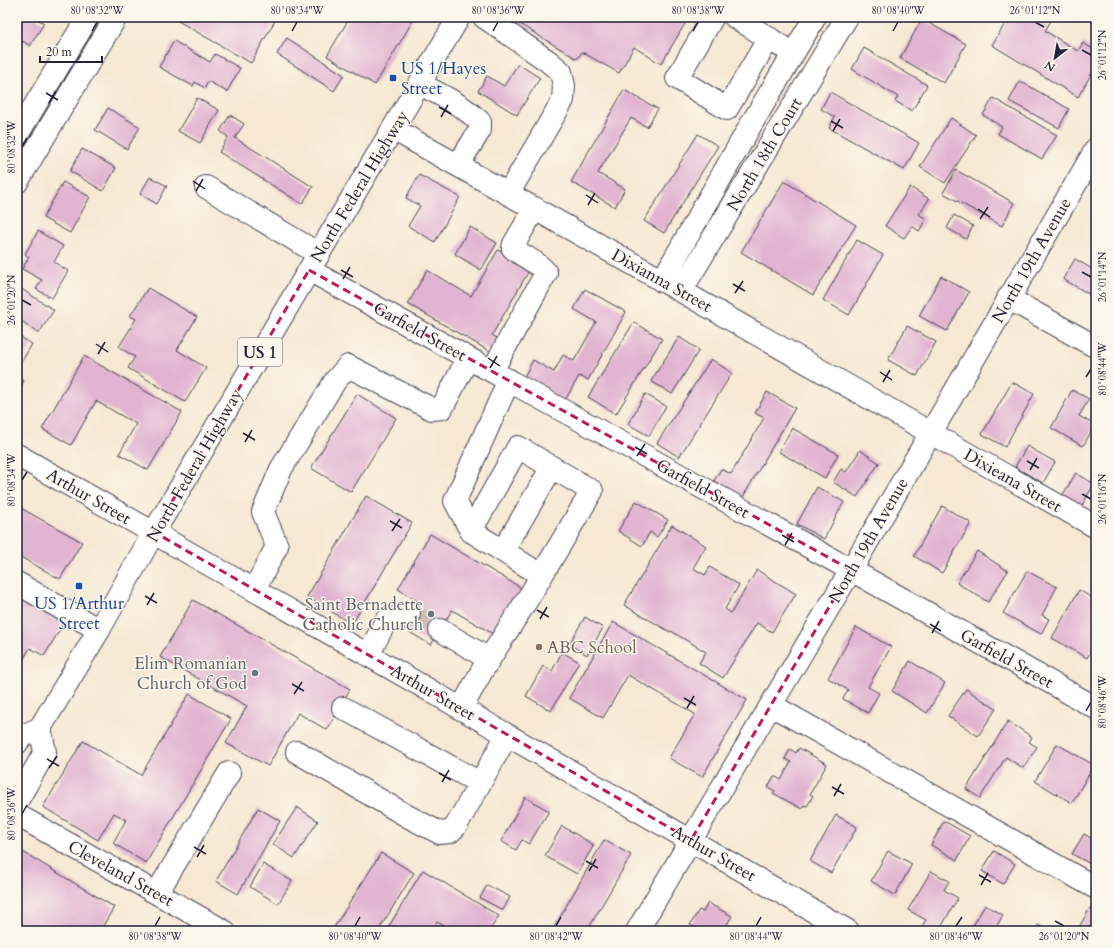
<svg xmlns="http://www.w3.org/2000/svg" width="1113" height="948" font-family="Cardo,serif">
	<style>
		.building { fill: #e1b4d1 }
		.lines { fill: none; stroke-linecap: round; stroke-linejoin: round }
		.minor-tunnel { stroke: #ccc0b5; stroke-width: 22; stroke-dasharray: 22 11; stroke-linecap: butt }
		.minor-casing { stroke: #424052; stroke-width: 24 }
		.major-casing { stroke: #424052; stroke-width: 24 }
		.minor { stroke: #fff; stroke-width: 22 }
		.major { stroke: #fff; stroke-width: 22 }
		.marked { fill: none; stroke: #c2185b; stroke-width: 3; stroke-dasharray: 8 5; stroke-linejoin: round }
		.ticks { fill: none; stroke: #22223b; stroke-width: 1.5 }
		.transit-dot { fill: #1a4fb4; stroke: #fbf7ec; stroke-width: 1.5 }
		.worship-dot { fill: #6b7280; stroke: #fbf7ec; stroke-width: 1.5 }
		.education-dot { fill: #8d6e63; stroke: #fbf7ec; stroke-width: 1.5 }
		.labels { text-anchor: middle; stroke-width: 3; stroke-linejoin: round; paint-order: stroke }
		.shield { fill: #fbf7ec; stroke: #636270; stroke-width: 1 }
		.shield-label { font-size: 16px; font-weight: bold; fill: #22223b }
		.transit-label { font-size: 17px; fill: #164399; stroke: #fbf7ec; text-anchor: start }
		.street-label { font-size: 17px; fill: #22223b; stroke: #fbf7ec }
		.worship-label { font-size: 17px; fill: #5b616d; stroke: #fbf7ec; text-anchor: end }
		.education-label { font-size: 17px; fill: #785e54; stroke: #fbf7ec; text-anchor: start }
		.neatline { fill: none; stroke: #22223b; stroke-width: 1.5 }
		.ticks-label { font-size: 10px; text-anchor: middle; fill: #22223b }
	</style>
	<rect width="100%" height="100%" fill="#fbf7ec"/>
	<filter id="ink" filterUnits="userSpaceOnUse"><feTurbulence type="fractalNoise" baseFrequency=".025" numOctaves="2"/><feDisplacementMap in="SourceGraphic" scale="8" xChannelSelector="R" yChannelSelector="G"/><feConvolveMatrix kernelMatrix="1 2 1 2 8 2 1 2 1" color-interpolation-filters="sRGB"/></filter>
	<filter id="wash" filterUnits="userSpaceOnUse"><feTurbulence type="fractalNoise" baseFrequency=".012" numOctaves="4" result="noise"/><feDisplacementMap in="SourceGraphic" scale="16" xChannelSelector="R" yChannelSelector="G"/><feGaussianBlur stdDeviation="0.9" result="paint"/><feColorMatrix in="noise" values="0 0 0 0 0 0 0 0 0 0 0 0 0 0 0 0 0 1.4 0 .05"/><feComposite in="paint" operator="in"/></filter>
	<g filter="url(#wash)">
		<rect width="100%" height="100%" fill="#f6e8d3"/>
		<g id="blocks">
			<path class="building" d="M17,17H34L44,23L30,46L23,41L17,51Z
				M171,17H237L243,21L245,17H277L251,63Z
				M350,17H415L375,85L327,56Z
				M522,17H689L661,64L634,47L619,73L582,52L577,59L518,23Z
				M1009,17H1053L1045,31L1078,51L1083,43L1096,51V66L1078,97L992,45Z
				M922,19L966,44L944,83L900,58Z
				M287,38L344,75L334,91L277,54Z
				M174,41L210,62L215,54L240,68L227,92L208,81L205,88L195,82L193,86L159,67Z
				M864,48L927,85L912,111L895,101L898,97L852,69Z
				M518,64L540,78L517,115L478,91L487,76L504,86Z
				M1020,81L1069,109L1059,128L1009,101Z
				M624,90L658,109L647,127L631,118L598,173L625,189L615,207L571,182Z
				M830,92L919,143L904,170L829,128L835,117L821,109Z
				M197,98L219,110L200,143L178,131Z
				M993,98L1057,135L1042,159L998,134L1002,127L983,115Z
				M108,108L140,127L127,149L95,130Z
				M230,115L244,124L235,138L313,187L302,204L219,152L228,137L220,131Z
				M951,118L976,135L945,183L920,167Z
				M698,134L718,146L664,233L644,221Z
				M82,149L116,168L103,191L70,171Z
				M956,170L1014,203L1002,226L943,193Z
				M419,175L460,197L435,242L408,226L420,206L406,198Z
				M150,177L167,186L157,204L140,194Z
				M784,181L856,225L813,295L741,252Z
				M63,182L90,197L70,233L43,218Z
				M910,187L929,199L919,214L926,219L919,231L912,226L904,238L885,226Z
				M954,215L973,226L966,239L947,228Z
				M470,227L497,243L481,270L455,254Z
				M38,231L63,246L54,262L68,271L52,298L36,289L42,280L22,269L29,257L25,254Z
				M857,240L883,255L849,315L823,300Z
				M498,250L530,269L492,335L499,339L491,352L408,304L427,270L471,296Z
				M1075,259L1096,271V298L1063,279Z
				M941,276L969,292L947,331L919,316Z
				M17,286L54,310L39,333L17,318Z
				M148,288L197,317L177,350L206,368L185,402L128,368L135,357L119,347L136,319L130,316Z
				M585,289L626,312L588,380L579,376L564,402L523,379L533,360L554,372L563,355L574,361L596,322L574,309Z
				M634,322L662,339L616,414L588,397Z
				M907,326L936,342L917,376L888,360Z
				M17,335L32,344L19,366L17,365Z
				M679,337L699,350L672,394L651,381Z
				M84,356L182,412L148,470L119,454L136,424L96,401L71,445L42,429Z
				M711,359L732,373L679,457L657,443Z
				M17,377L24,381L17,393Z
				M1012,382L1034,394L1005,447L982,434Z
				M1072,390L1089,399L1079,416L1095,425L1083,446L1051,428Z
				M767,392L795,408L740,502L711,486L721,469L731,474L764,418L755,413Z
				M357,394L396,418L351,492L311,468Z
				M645,394L666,406L649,436L628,424Z
				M792,428L838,454L825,478L779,452Z
				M1027,446L1055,462L1043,483L1015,467Z
				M860,450L879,463L857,497L833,482L841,469L846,472Z
				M1076,473L1094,484L1081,507L1062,496Z
				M817,487L844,502L824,539L797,524Z
				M366,496L412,523L352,624L307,597Z
				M636,501L668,520L657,537L650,532L642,546L618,531Z
				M17,506L82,542L60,579L17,555Z
				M942,506L971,523L942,573L914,556Z
				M672,525L706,546L693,568L705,575L710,567L739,585L725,609L731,613L757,570L796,594L772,632L757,623L723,678L699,663L706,652L671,631L670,632L624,605Z
				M430,534L523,589L495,635L452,610L431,645L401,627L417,601L398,589Z
				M977,551L1008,571L988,602L957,583Z
				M1027,571L1057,587L1042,615L1049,619L1041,634L1003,613Z
				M1079,590L1096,600V642L1087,658L1052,638Z
				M22,599L64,623L44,656L30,648L17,670V607Z
				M193,600L350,689L327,730L298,713L268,766L226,743L247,706L160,657Z
				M585,617L603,628L587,655L569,644Z
				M613,622L747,700L702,777L669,758L695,714L628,675L603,718L569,698Z
				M856,627L891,647L868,687L879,693L868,713L843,699L848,690L828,678Z
				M562,652L579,662L551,711L526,696L543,666L552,671Z
				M910,661L945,683L927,713L892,691Z
				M966,689L996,709L978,736L948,716Z
				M189,694L231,719L146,863L113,843L126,820L114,813L98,840L43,807L83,741L141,775Z
				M1008,721L1032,737L1029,742L1037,747L1023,768L1006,757L980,798L966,789Z
				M1057,744L1094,765L1072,803L1035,781Z
				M799,748L827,764L810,794L813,796L807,806L804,805L802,809L773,793L775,791L768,787L774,776L781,780L791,762L785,759L790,749L796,753Z
				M525,797L549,811L529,844L522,840L516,850L501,841Z
				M297,807L318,821L294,858L273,844Z
				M258,808L280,821L238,894L216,881Z
				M836,815L857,827L831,873L810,861Z
				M944,821L970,836L957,860L931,845Z
				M562,826L594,845L577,874L545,856Z
				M1084,834L1096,841V867L1072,854Z
				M604,840L631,855L587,931H552Z
				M18,849L114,907L100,931H17Z
				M888,851L912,864L895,895L871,881Z
				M994,851L1015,864L1003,884L982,871Z
				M381,853L414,873L378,931H336L333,929Z
				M263,864L292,881L278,904L250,887Z
				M423,870L499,916L489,931H453L437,922L431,931H386Z
				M931,871L949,881L944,890L958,898L939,931H931L922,926L926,920L908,910Z
				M487,885L510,897L503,910L480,898Z
				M708,903L732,916L723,931H693L695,927L690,925L699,910L703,912Z
				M985,905L1003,915L994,931H970Z
				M1090,908L1096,911V931H1082L1078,929Z
				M741,925L752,931H738Z
				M1038,925L1048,931H1035Z"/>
		</g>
	</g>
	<g filter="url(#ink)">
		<use href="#blocks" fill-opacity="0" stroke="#424052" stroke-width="1"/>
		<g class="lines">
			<path class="minor-tunnel" d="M409,614L440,630"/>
			<defs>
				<path id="minor" d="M484,17L548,61L561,72L564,86L563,100L508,194
					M713,17L677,78L727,109L769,38
					M735,17L781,46
					M420,84C441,95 463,105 480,122V130L458,165
					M393,129L681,291L1096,527
					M17,135L88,17
					M17,182L116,17
					M206,187L319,254
					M309,270L851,570L1096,708
					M662,281L749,128L815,17
					M681,291L847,17
					M1008,298L1096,347
					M492,371L546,273C541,264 522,256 513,248L514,244L535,208
					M17,455L368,655L848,931
					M471,531L455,501L509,380
					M503,551L552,467
					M17,583L99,630
					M254,590L277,546L263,512L281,469L335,381L348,366L432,409L442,408L468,358
					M440,630L489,659
					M368,655L386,621L409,614
					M771,705L1096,888
					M343,708L480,783
					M461,709L483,669L530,595L592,491L518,447L471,531L541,575
					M297,752L409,817L440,833L450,832L456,826L507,735
					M17,815L224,931
					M157,893L229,773
					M637,931L851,570L1096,149"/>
				<path id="major" d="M40,728L99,630L154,532L459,17
					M17,743L21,737L40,728
					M17,801L45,752L40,728"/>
			</defs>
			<use href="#minor" class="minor-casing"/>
			<use href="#major" class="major-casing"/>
			<use href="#minor" class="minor"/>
			<use href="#major" class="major"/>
		</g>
	</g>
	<path class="marked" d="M309,270L851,570L691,840L154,532Z"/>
	<path class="ticks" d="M1035,22L1044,27M92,31L97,22M292,31L297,22M493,31L498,22M693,31L698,22M893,31L898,22M1082,50L1091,55M46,93L58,100M49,103L56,91M439,107L451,114M441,117L448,105M831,121L843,128M833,131L840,119M22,147L27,138M193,181L205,189M196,191L203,179M586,195L598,203M588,205L595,193M978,209L990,217M980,219L988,207M341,270L353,277M1082,272L1091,277M343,279L350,267M733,284L745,291M735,293L743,281M22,300L31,305M96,344L108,352M98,354L105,342M488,358L500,366M490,368L497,356M880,372L892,380M1086,377L1091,369M883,382L890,370M243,433L255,440M245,442L252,430M635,447L647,454M637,456L645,444M1027,461L1039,468M1030,470L1037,458M22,480L27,472M1082,494L1091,499M390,521L402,528M392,531L400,519M782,535L794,542M785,545L792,533M145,596L157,603M147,605L154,593M537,610L549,617M540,619L547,607M930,624L941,631M932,633L939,621M292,684L304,691M294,694L302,682M684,698L696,705M687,708L694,696M1086,711L1091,702M47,759L59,766M49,768L57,756M439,773L451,780M442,782L449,770M832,787L844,794M834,796L841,784M22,814L27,805M194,847L206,854M197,857L204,845M586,861L598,868M589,871L596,859M979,875L991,882M981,885L988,873M1055,921L1064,926M155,926L160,917M355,926L360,917M556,926L561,917M756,926L761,917M956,926L962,917"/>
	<g class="transit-dot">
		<rect x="389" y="74" width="8" height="8" rx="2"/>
		<rect x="75" y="582" width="8" height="8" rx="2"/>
	</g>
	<g class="worship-dot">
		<circle cx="431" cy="614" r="4"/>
		<circle cx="255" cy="673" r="4"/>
	</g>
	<circle class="education-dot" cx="539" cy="647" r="4"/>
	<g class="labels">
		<rect class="shield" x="238" y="338" width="44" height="28" rx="3"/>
		<g class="shield-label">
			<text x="260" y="358">US 1</text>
		</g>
		<g class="transit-label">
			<text x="401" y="74">US 1/Hayes<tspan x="401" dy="20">Street</tspan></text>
			<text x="79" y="609" text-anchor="middle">US 1/Arthur<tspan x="79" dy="20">Street</tspan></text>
		</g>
		<g class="street-label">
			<text transform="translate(764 154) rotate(-59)" y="6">North 18th Court</text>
			<text transform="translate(359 186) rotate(-59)" y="6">North Federal Highway</text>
			<text transform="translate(1031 260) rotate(-60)" y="6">North 19th Avenue</text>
			<text transform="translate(662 280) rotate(29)" y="6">Dixianna Street</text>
			<text transform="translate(420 331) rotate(29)" y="6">Garfield Street</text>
			<text transform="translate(194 465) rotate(-60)" y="6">North Federal Highway</text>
			<text transform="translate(1013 480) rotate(30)" y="6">Dixieana Street</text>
			<text transform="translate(703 488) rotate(29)" y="6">Garfield Street</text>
			<text transform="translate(89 496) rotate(30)" y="6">Arthur Street</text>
			<text transform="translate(868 540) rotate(-60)" y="6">North 19th Avenue</text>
			<text transform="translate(1007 658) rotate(29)" y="6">Garfield Street</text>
			<text transform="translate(433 692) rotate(30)" y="6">Arthur Street</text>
			<text transform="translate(714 853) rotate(30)" y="6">Arthur Street</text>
			<text transform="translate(121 873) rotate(29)" y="6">Cleveland Street</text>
		</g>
		<g class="worship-label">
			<text x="423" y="610">Saint Bernadette<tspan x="423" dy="20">Catholic Church</tspan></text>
			<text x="247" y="669">Elim Romanian<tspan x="247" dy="20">Church of God</tspan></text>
		</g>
		<g class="education-label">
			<text x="547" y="653">ABC School</text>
		</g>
	</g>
	<rect width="1113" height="948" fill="none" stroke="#fbf7ec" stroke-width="44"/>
	<g transform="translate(1055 58) rotate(211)" stroke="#fbf7ec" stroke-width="3" paint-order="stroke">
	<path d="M0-3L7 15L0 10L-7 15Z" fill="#22223b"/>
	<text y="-6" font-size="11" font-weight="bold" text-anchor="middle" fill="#22223b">N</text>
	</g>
	<path d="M40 56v6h62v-6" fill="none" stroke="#22223b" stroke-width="2"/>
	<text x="46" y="56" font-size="12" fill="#22223b" stroke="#fbf7ec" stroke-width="3" paint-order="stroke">20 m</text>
	<rect x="22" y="22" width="1069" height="904" class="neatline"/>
	<g class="ticks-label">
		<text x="97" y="14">80°08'32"W</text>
		<text x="297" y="14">80°08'34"W</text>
		<text x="498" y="14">80°08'36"W</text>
		<text x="698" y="14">80°08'38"W</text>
		<text x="898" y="14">80°08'40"W</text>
		<text x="1035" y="14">26°01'12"N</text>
		<text transform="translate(1102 55) rotate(-90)" y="4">26°01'12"N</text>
		<text transform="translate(11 147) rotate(-90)" y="4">80°08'32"W</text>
		<text transform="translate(1102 277) rotate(-90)" y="4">26°01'14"N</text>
		<text transform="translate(11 300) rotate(-90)" y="4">26°01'20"N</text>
		<text transform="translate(1102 369) rotate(-90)" y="4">80°08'44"W</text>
		<text transform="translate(11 480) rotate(-90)" y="4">80°08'34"W</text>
		<text transform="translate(1102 499) rotate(-90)" y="4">26°01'16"N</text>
		<text transform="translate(1102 702) rotate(-90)" y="4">80°08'46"W</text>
		<text transform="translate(11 814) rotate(-90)" y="4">80°08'36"W</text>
		<text x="155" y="940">80°08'38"W</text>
		<text x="355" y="940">80°08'40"W</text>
		<text x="556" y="940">80°08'42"W</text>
		<text x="756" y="940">80°08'44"W</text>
		<text x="956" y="940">80°08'46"W</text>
		<text x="1064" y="940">26°01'20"N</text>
	</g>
</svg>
